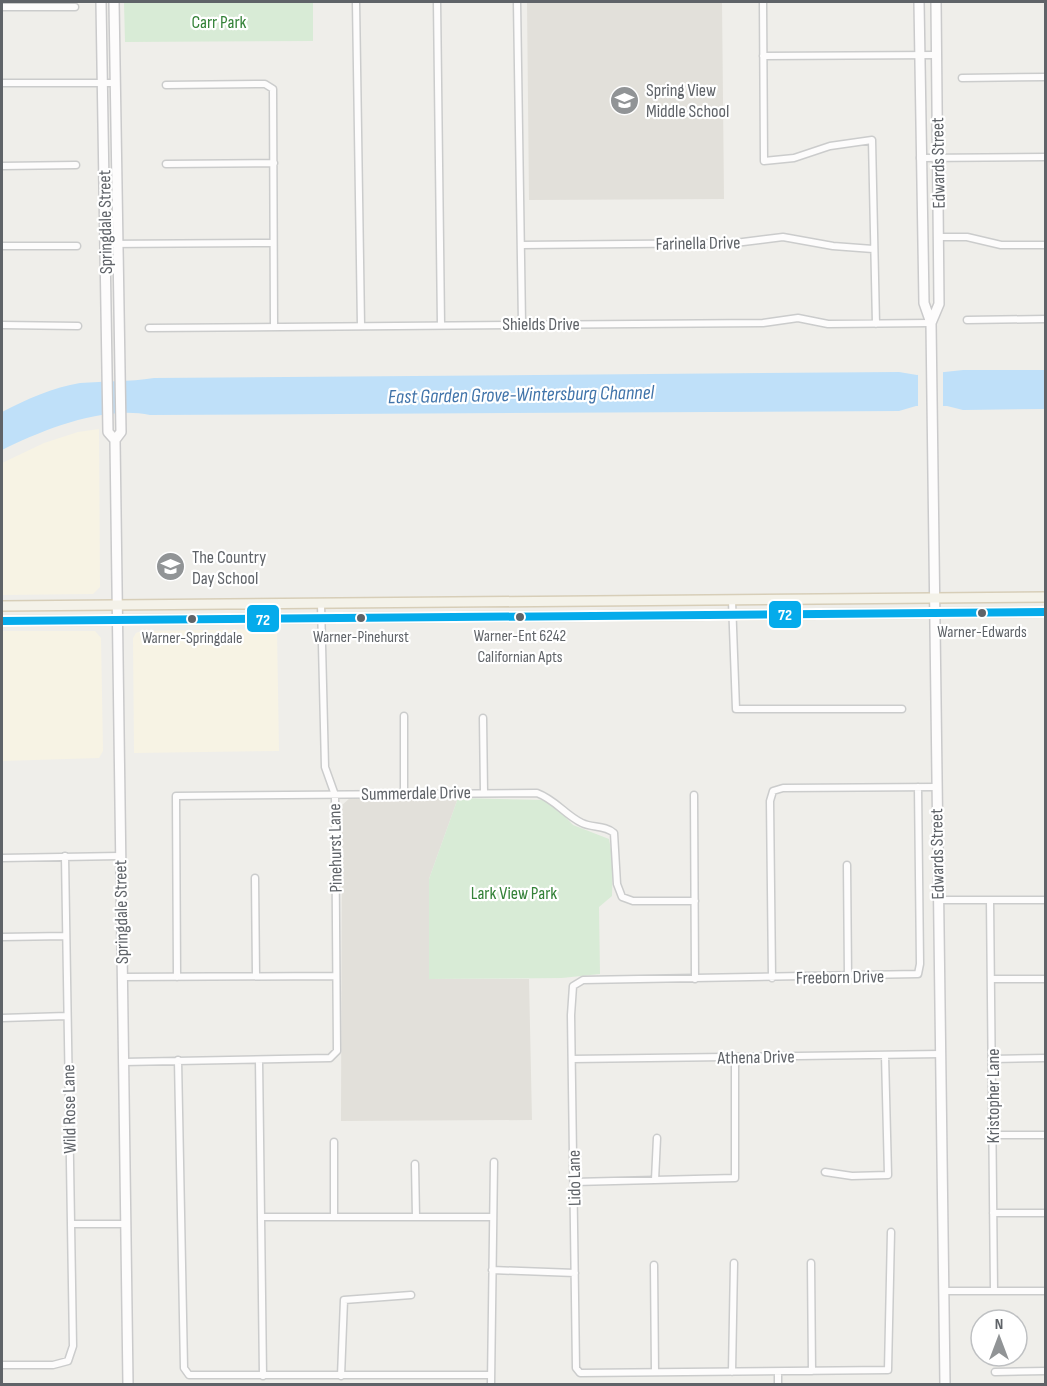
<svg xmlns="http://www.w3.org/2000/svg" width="1047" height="1386" font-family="'Sofia Sans Condensed',sans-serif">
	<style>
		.commercial { fill: #f7f3e4 }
		.education { fill: #e2e0da }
		.green { fill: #d8ebd6 }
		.water { fill: #bfe0f9 }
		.pier { fill: #efeeea }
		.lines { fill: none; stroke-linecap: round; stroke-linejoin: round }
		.street-casing { stroke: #cbcccc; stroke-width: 9 }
		.secondary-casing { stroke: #cacacb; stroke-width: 12 }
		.primary-casing { stroke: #d7ceb8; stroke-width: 12 }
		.street { stroke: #fdfcfc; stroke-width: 6 }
		.secondary { stroke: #fdfcfc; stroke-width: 9 }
		.primary { stroke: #f4f2e9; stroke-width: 9 }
		.bus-1-casing { stroke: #fff; stroke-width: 12 }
		.bus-1 { stroke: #05abeb; stroke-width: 8 }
		.bus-dot { fill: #5f6368; stroke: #fff; stroke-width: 2 }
		.labels { text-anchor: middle; stroke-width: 4.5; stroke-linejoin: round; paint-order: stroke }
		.bus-label { font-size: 16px; fill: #5f6368; stroke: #fff }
		.park-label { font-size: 18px; fill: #348238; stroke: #fff }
		.poi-label { font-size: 18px; fill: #5f6368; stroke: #fff; text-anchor: start }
		.street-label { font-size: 18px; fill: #5f6368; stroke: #fff }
		.water-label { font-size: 20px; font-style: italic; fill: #4174aa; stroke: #fff }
		.line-badge { stroke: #fff; stroke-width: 2 }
		.badge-label { font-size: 16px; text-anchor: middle; font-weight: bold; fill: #fff }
	</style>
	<rect width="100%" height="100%" fill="#efeeea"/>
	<path class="commercial" d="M99,429L100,587L93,594L2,595V463L44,443L78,432Z
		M277,629L279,751L134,753L133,638L136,633L141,631Z
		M2,631H95L101,638L103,751L99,758L2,761Z"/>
	<path class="education" d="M527,2H722L724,199L529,200Z
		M350,798H458L429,879V979H529L532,1120L341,1121L342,805Z"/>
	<path class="green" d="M124,2H313V41L125,42Z
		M458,798L544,800L557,808L573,825L609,839L613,860L612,896L599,907L600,974L562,978L429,979V879Z"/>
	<path class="water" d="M963,370H1046L1045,409L963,410L947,406H916L899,411L150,415C104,405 42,430 2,450V412C25,400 54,387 80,383C105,381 129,382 154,378L899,372L917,375Z"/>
	<path class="pier" d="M943,371V409H918V372Z"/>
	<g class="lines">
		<defs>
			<path id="street" d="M356,2L361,326
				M437,2L441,325
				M517,2L522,324
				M763,2L764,161L794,158L830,146L872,140L876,324
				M2,7H75
				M763,56L937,55
				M962,78L1046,77
				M2,83H115
				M166,85L265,84L273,89L274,326
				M920,158L1046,157
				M166,164L274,163
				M2,166L76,165
				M939,237H967L1001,245H1046
				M105,244L273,243
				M521,245L735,243L783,237L833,246L873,249
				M2,246H77
				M967,320L1046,319
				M2,325L78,326
				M149,328L763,323L798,318L828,324L931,323
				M732,601L736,709H902
				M483,718L484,793
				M404,793V716
				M694,795L695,979
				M2,858L120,856
				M847,865L848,977
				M255,878L256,976
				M938,900H1046
				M990,900L994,1291
				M2,937L66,936
				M122,977L336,976
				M177,977L176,796L537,793C556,800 565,815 582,823C592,828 605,825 614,833L617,884L622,897L633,901H695
				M772,978L770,801L773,791L783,788L937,787
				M991,979H1046
				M2,1018L67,1016
				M572,1059L941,1054
				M992,1059L1046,1058
				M178,1060L184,1368L189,1375H491
				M259,1060L263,1376
				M123,1062L330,1058L337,1051L335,795L325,767L321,604
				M993,1135H1046
				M334,1142V1217
				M415,1164L416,1217
				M825,1172L852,1176L888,1175L885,1055
				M655,1180L657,1138
				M574,1182L735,1178V1057
				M993,1213H1046
				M261,1217H493
				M71,1224H125
				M891,1232L888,1370L580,1373L576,1368L571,1015L573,986L583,980L918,974L920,964L918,787
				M811,1263L812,1371
				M654,1265L655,1372
				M492,1270L575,1273
				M943,1291H1046
				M2,1365H53L68,1361L73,1346L65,856
				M732,1372L734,1263
				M778,1372V1384
				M995,1372L1046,1371
				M341,1376L344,1300L411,1295
				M491,1384L494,1162"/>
			<path id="secondary" d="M101,2L108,432L115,440
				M114,2L121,432L115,440L128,1384
				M919,2L924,303L931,323L945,1384
				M931,323L939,304L936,2"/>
			<path id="primary" d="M2,606L1046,597
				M2,621L1046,612"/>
		</defs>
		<use href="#street" class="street-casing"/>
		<use href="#secondary" class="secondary-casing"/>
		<use href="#primary" class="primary-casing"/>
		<use href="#street" class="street"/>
		<use href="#secondary" class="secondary"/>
		<use href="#primary" class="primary"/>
		<defs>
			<path id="bus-1" d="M2,621L1046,612"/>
		</defs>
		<use href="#bus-1" class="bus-1-casing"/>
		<use href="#bus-1" class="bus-1"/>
	</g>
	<defs>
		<symbol id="school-disc" viewBox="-11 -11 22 22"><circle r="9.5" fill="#919496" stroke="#fff"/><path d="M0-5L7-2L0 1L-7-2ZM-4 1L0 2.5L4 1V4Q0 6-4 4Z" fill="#fff"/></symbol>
	</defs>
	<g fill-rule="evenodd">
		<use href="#school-disc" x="608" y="84" width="33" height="33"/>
		<use href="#school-disc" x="154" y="550" width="33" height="33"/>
	</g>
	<g class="bus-dot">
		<circle cx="982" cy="613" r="5"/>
		<circle cx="520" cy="617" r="5"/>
		<circle cx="361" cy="618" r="5"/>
		<circle cx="192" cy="619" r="5"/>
	</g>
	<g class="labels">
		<g class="bus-label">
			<text x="982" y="637">Warner-Edwards</text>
			<text x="520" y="641">Warner-Ent 6242<tspan x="520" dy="21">Californian Apts</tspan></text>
			<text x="361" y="642">Warner-Pinehurst</text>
			<text x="192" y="643">Warner-Springdale</text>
		</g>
		<g class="park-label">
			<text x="219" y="28">Carr Park</text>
			<text x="514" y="899">Lark View Park</text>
		</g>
		<g class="poi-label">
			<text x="646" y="96">Spring View<tspan x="646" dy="21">Middle School</tspan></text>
			<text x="192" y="563">The Country<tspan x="192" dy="21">Day School</tspan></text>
		</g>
		<g class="street-label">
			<text transform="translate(938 163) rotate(-91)" y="6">Edwards Street</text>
			<text transform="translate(105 222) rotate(-91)" y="6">Springdale Street</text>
			<text transform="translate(698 243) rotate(-1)" y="6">Farinella Drive</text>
			<text x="541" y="330">Shields Drive</text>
			<text transform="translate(416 793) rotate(-1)" y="6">Summerdale Drive</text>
			<text transform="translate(335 848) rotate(-91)" y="6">Pinehurst Lane</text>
			<text transform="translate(937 854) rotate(-91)" y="6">Edwards Street</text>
			<text transform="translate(121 912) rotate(-91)" y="6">Springdale Street</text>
			<text transform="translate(840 977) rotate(-1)" y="6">Freeborn Drive</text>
			<text transform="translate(756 1057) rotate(-1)" y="6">Athena Drive</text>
			<text transform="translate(993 1096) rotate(-90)" y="6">Kristopher Lane</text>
			<text transform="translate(69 1109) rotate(-91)" y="6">Wild Rose Lane</text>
			<text transform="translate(574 1178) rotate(-91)" y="6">Lido Lane</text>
		</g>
		<g class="water-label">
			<text transform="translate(521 394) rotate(-1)" y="7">East Garden Grove-Wintersburg Channel</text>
		</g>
	</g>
	<g class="line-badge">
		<rect x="768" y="600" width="34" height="29" rx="6" fill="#05abeb"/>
		<rect x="246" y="604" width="34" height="29" rx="6" fill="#05abeb"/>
	</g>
	<g class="badge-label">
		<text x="785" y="620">72</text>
		<text x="263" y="625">72</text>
	</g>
	<rect width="1047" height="1386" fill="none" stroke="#5f6368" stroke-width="6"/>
	<g transform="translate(999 1338)"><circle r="28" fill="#ffffff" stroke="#bfc1c3" stroke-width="1.5"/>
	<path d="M0-4.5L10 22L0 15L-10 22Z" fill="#919496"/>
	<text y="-9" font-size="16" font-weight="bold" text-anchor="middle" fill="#5f6368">N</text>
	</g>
</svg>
